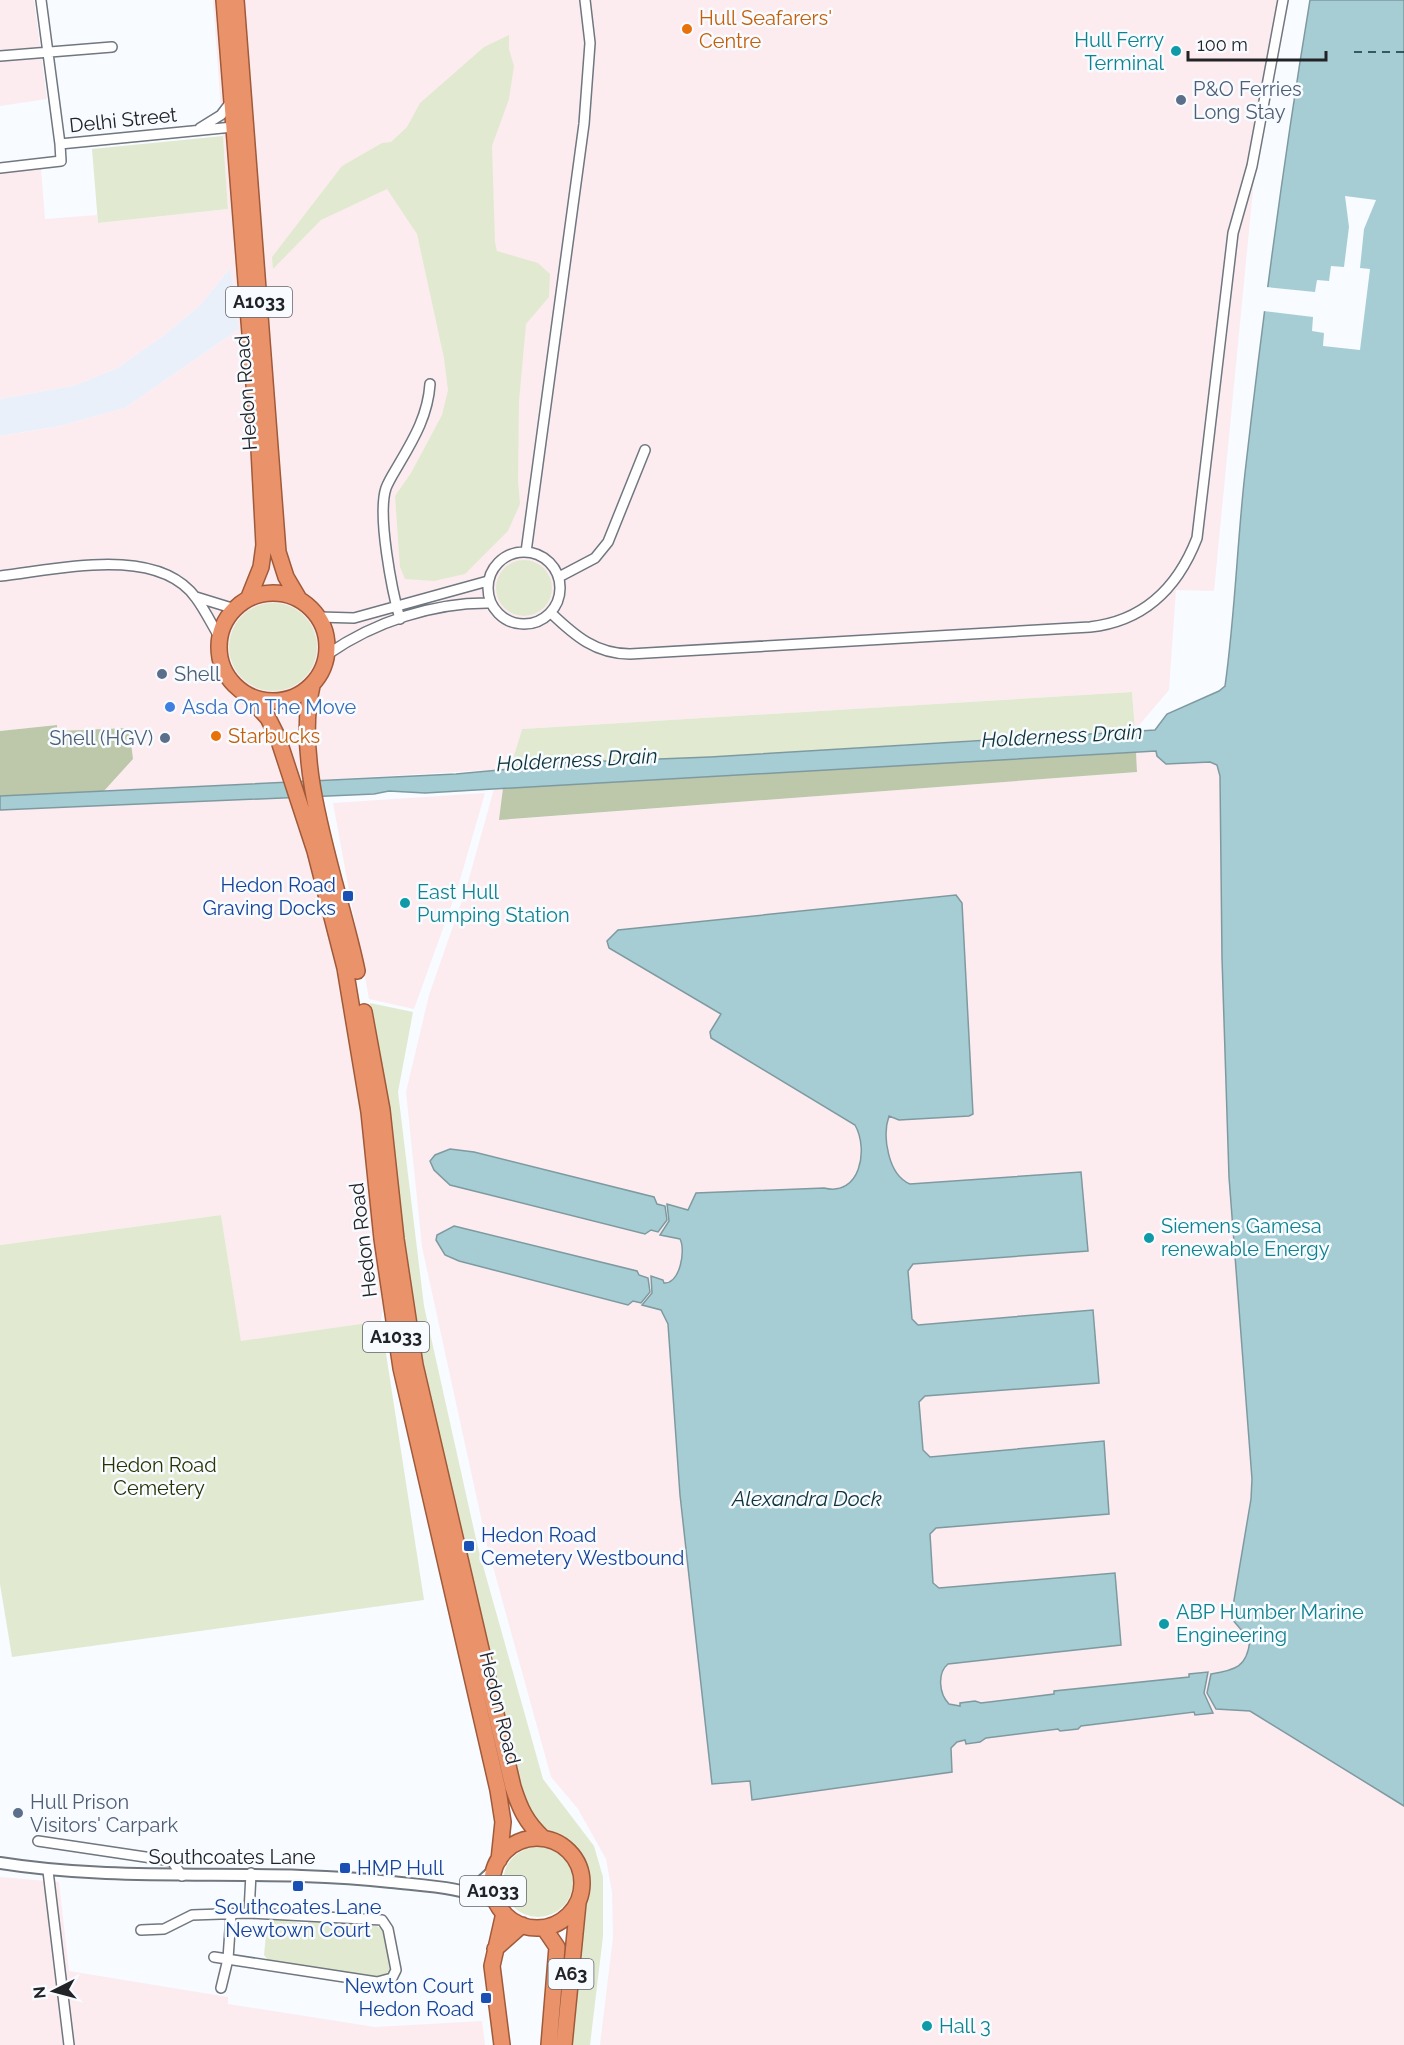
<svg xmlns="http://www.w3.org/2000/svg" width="1404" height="2045" font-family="Raleway,sans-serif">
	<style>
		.built { fill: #e9f0fa }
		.industrial { fill: #fcecef; fill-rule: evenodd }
		.green { fill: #e1ead0 }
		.forest { fill: #bdc7a9 }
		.water { fill: #a6cdd4; stroke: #7e9aa0; stroke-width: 1.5 }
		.pier { fill: #f8fbff }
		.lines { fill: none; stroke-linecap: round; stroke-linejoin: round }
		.ferry { stroke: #0d343a; stroke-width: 1.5; stroke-dasharray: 8 6; stroke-linecap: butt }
		.minor-casing { stroke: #70777f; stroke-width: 12 }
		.tertiary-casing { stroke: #70777f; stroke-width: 14 }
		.trunk-casing { stroke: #a05a3a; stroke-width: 18 }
		.minor { stroke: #fff; stroke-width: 9 }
		.tertiary { stroke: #fff; stroke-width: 10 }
		.trunk { stroke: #ea926a; stroke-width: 15 }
		.food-dot { fill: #e8710a; stroke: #f8fbff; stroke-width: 2 }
		.culture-dot { fill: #0f9aa8; stroke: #f8fbff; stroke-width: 2 }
		.service-dot { fill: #5c6f8a; stroke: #f8fbff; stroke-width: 2 }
		.shop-dot { fill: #3f7fe0; stroke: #f8fbff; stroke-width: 2 }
		.transit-dot { fill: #1a4fb4; stroke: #f8fbff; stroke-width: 2 }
		.labels { text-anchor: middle; stroke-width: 5; stroke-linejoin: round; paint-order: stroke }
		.shield { fill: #f8fbff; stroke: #626468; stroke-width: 1.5 }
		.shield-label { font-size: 18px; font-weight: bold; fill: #212327 }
		.food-label { font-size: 20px; fill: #c56008; stroke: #f8fbff; text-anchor: start }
		.culture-label { font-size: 20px; fill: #0d838f; stroke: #f8fbff; text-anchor: start }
		.service-label { font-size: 20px; fill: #4e5e75; stroke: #f8fbff; text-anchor: start }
		.street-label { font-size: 20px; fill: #212327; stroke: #f8fbff }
		.shop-label { font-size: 20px; fill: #366cbe; stroke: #f8fbff; text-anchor: start }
		.transit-label { font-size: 20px; fill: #164399; stroke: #f8fbff; text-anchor: end }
		.park-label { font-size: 20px; fill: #283200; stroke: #f8fbff }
		.water-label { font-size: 21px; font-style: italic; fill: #0d343a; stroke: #f8fbff }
	</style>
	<rect width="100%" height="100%" fill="#f8fbff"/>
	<path class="built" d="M231,267L239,329L125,408L60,426L0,436V399L76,385L117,368L163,336L201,304Z"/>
	<path class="industrial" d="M0,0H34L47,99L0,106Z
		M213,0H1285L1282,33L1256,159L1214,591L1176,590L1169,690L1135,730L1132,692L522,729L510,769L103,792L133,759L57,731L56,725L0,731V436L60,426L125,408L239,329L230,268L201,304L163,336L117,368L76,385L0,399V173L41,169L45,219L97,215L98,223L228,209ZM298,611L314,631L239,676L231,663L229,641L233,627L240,617Z
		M1157,751V756L1166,764L1210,761L1217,765L1220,776L1222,958L1229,1177L1252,1479L1251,1499L1231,1618L1250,1640L1248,1656L1238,1668L1211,1674L1216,1709L1250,1711L1404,1806V2045H600L613,1937L612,1892L606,1859L578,1809L551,1777L487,1545L422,1247L406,1092L429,995L466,889L494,789L503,788L500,820L1137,772L1136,752Z
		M485,793L458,887L414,1009L369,999L333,803Z
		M306,796L329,873L391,1250L381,1321L241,1342L221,1215L0,1245V810Z
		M0,1877L59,1882L69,1971L228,1997V2004L375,2027L482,2021L485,2045H0Z"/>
	<path class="green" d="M509,35V49L514,66L509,99L492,146L495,242L497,251L538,263L550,274L549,297L526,324L519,401L518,481L520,504L508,531L465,574L434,581L405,579L400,567L395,496L411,473L442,415L448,390L444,358L417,234L387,189L321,220L273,269L272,257L342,166L382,143L391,142L407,127L420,103L484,47Z
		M223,136L228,209L98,223L92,149Z
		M496 588a28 28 0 1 1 56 0a28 28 0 1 1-56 0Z
		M229 647a44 44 0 1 1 88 0a44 44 0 1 1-88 0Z
		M1132,692L1135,730L710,757L530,764L510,769L522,729Z
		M370,1003L413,1012L398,1092L424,1306L478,1548L543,1779L594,1846L603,1877V1936L590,2045H569L588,1876L578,1853L564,1837L546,1831L525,1814L418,1365L387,1107Z
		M221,1215L241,1341L381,1321L424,1600L12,1657L0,1584V1245Z
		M503 1882a35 35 0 1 1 70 0a35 35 0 1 1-70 0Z
		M274,1919L308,1924L309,1920C324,1921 374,1920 383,1930C390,1938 392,1960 390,1971L380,1977L268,1960L264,1955L267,1924Z"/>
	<path class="forest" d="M57,725V731L129,728L133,759L103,792L0,796V731Z
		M1136,752L1137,772L499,820L503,788Z"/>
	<path class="water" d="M1310,0H1404V1806L1250,1711L1216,1709L1207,1693L1211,1674C1236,1670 1247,1667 1250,1640L1231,1618L1251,1499L1252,1479L1229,1177L1222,958L1220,776L1217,765L1210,762L1166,764L1157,756L1156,751L425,793L389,791L374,794L0,810V796L456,774L510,769L530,764L710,757L1155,730L1167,714L1219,691L1225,686C1235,616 1237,544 1245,473C1263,315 1284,157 1310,0Z
		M956,895L962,903L973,1114L969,1116L899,1120L889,1116C882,1136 888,1175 910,1184L1081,1172L1088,1251L913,1264L908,1271L912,1319L918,1325L1093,1310L1099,1383L925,1396L919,1402L923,1450L930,1457L1104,1441L1109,1514L936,1528L930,1534L933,1583L939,1588L1115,1573L1121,1645L948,1664C937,1673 939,1694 949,1704L960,1706V1703L975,1701L981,1703L1054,1694V1691L1189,1677V1674L1208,1672L1204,1693L1213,1713L1195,1715L1194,1712L1081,1726L1078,1729L1060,1731L1058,1729L986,1738L980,1742L966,1744L965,1740L957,1742L951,1748L952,1772L752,1800L750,1781L712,1784L680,1495L668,1324L661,1310L642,1305L652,1293L651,1276L663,1280L664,1283C680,1284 686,1250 680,1239L660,1235L669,1221L667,1204L688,1210L696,1193L824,1188C860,1197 869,1150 855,1125L711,1038L710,1032L721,1014L609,948L607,941L618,930Z
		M450,1149L474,1152L654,1197L657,1204L665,1206L667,1220L658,1232L651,1230L645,1234L450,1185L434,1170L430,1161L435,1155Z
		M454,1226L637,1271L639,1275L648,1278L650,1292L641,1303L633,1301L628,1305L459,1261L445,1255L436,1240L437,1235Z"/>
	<path class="pier" d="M1345,196L1376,200L1364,229L1360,268L1370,269L1360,350L1323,346L1324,333L1312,331L1313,317L1263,311L1266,287L1315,292L1317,280L1329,281L1331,266L1344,267L1349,227Z"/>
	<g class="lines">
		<path class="ferry" d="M1354,52H1404"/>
		<defs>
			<path id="minor" d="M41,0L60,144
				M0,56L112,47
				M200,128L221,115L231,102
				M0,168L61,161L60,144L233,127
				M488 588a36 36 0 1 1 72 0a36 36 0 1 1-72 0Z
				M526,552L584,124L590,43L585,0
				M0,576C56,570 157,544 196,598C205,610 212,625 220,638
				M559,577L595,558L608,542L645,450
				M196,597L235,609
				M551,613C575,636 596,654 630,654L1090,627C1144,621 1178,587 1197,538L1233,233L1252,166L1283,0
				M319,617L354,618L488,581
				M400,619C392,591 377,515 386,488C389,480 395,471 399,464C415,437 428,414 430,384
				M328,654C374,622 434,602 491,603
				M38,1841L172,1861L182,1876
				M48,1871L69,2045
				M249,1913L251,1873
				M141,1930L164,1929L192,1915L249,1913L382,1920L388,1929L396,1970L392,1978L377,1982L214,1957
				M221,1988L228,1959L231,1915"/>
			<path id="tertiary" d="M0,1863C130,1884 261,1867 391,1882C427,1886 464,1887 497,1903
				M463,1890L481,1882L494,1870"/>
			<path id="trunk" d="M224,0L259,449L264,545L261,567L249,597
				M236,0L278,552L286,577L299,599
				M219 647a54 54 0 1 1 108 0a54 54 0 1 1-108 0Z
				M312,686C292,768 340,888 357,971
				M249,697L268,718L278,738L315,851L345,968L369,1112L382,1239L401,1368L498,1790L503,1822L499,1860
				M364,1012L382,1110L396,1239L415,1365L513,1787C520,1809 526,1822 543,1838
				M492 1883a45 45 0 1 1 90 0a45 45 0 1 1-90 0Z
				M544,1928L557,1947L549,2045
				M495,1949L522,1925
				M502,2045L492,1966L504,1913
				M564,2045L578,1903"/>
		</defs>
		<use href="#minor" class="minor-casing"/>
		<use href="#tertiary" class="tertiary-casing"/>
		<use href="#trunk" class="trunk-casing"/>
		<use href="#minor" class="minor"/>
		<use href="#tertiary" class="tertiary"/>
		<use href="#trunk" class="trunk"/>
	</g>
	<g class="food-dot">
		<circle cx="687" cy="29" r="6"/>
		<circle cx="216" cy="736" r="6"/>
	</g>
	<g class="culture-dot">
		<circle cx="1176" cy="51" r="6"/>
		<circle cx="405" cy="903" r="6"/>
		<circle cx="1149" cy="1238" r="6"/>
		<circle cx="1164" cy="1624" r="6"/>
		<circle cx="927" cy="2026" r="6"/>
	</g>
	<g class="service-dot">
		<circle cx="1181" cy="100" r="6"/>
		<circle cx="162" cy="674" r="6"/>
		<circle cx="165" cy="738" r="6"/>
		<circle cx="18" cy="1813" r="6"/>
	</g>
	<circle class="shop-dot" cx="170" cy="707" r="6"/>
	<g class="transit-dot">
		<rect x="342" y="890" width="12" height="12" rx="3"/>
		<rect x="463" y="1540" width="12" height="12" rx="3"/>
		<rect x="339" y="1862" width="12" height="12" rx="3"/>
		<rect x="292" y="1880" width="12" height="12" rx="3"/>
		<rect x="480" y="1992" width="12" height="12" rx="3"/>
	</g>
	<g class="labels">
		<g class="shield">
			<rect x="226" y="287" width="66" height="30" rx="4.5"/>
			<rect x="363" y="1322" width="66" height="30" rx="4.5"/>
			<rect x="460" y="1876" width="66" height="30" rx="4.5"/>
			<rect x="548.5" y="1959" width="45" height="30" rx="4.5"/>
		</g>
		<g class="shield-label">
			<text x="259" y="308">A1033</text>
			<text x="396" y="1343">A1033</text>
			<text x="493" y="1897">A1033</text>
			<text x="571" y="1980">A63</text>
		</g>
		<g class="food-label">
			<text x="699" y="25">Hull Seafarers'<tspan x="699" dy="23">Centre</tspan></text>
			<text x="228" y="743">Starbucks</text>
		</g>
		<g class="culture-label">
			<text x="1164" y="47" text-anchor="end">Hull Ferry<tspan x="1164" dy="23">Terminal</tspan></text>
			<text x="417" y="899">East Hull<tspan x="417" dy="23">Pumping Station</tspan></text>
			<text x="1161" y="1233">Siemens Gamesa<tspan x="1161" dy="23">renewable Energy</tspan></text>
			<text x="1176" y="1619">ABP Humber Marine<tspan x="1176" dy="23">Engineering</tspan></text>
			<text x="939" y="2033">Hall 3</text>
		</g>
		<g class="service-label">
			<text x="1193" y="96">P&amp;O Ferries<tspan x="1193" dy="23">Long Stay</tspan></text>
			<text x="174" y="681">Shell</text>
			<text x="153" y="745" text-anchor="end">Shell (HGV)</text>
			<text x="30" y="1809">Hull Prison<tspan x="30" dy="23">Visitors' Carpark</tspan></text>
		</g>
		<g class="street-label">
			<text transform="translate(123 120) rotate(-6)" y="7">Delhi Street</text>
			<text transform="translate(246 393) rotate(-94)" y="7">Hedon Road</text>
			<text transform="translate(363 1240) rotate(-97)" y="7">Hedon Road</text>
			<text transform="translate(500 1708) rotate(76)" y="7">Hedon Road</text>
			<text x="232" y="1864">Southcoates Lane</text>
		</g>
		<g class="shop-label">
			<text x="182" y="714">Asda On The Move</text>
		</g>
		<g class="transit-label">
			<text x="336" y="892">Hedon Road<tspan x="336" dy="23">Graving Docks</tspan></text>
			<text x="481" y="1542" text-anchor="start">Hedon Road<tspan x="481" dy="23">Cemetery Westbound</tspan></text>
			<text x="357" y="1875" text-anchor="start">HMP Hull</text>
			<text x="298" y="1914" text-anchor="middle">Southcoates Lane<tspan x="298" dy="23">Newtown Court</tspan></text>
			<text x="474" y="1993">Newton Court<tspan x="474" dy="23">Hedon Road</tspan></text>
		</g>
		<g class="park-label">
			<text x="159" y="1472">Hedon Road<tspan x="159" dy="23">Cemetery</tspan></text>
		</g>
		<g class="water-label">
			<text transform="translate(1062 736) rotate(-3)" y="7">Holderness Drain</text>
			<text transform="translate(577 760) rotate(-3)" y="7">Holderness Drain</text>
			<text x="807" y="1506">Alexandra Dock</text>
		</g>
	</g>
	<g transform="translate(54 1991) rotate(264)" stroke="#f8fbff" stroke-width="4.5" paint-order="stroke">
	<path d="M0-4.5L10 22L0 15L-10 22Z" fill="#212327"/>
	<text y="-9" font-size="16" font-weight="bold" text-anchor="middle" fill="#212327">N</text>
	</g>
	<path d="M1188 51v9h138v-9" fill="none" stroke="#212327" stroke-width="3"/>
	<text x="1197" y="51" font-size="18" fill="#212327" stroke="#f8fbff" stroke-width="4.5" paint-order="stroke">100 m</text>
</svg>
